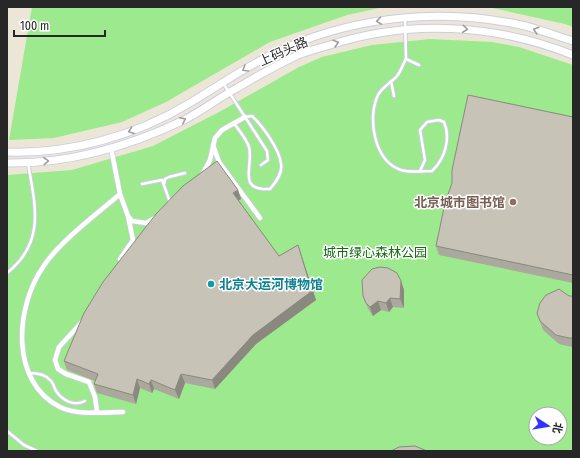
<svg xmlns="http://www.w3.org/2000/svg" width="580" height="458" font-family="'Fira Sans Condensed','Noto Sans SC',sans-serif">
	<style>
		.green { fill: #9de98d; fill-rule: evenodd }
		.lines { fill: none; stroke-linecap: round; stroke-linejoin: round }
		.service-casing { stroke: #cccde3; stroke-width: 4.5 }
		.minor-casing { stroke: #cccde3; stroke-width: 6 }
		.secondary-casing { stroke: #cccde3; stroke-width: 9 }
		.service { stroke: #fff; stroke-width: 2.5 }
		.minor { stroke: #fff; stroke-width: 4.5 }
		.secondary { stroke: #fff; stroke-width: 7 }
		.wall { fill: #aba89d }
		.shaded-wall { fill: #8b8880 }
		.building { fill: #c7c3b7; stroke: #8b8880 }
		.oneway { stroke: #9e9e9e }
		.education-dot { fill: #8d6e63; stroke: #fff; stroke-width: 1.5 }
		.culture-dot { fill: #0f9aa8; stroke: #fff; stroke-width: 1.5 }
		.labels { text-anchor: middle; stroke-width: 3; stroke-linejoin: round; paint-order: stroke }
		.street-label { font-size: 13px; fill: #272727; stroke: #fff }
		.education-label { font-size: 13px; font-weight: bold; fill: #785e54; stroke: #fff; text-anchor: end }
		.park-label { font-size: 13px; fill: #156a12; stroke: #fff }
		.culture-label { font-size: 13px; font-weight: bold; fill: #0d838f; stroke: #fff; text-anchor: start }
	</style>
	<rect width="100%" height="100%" fill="#ece6d7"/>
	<path class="green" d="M32,7H384L347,15L270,42L166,102L122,122L54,138L9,140Z
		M488,7H573V27L565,24Z
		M430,39L492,42L519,47L573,65V451H7V175L72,170L153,146L221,111L299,67L322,57L372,45ZM536,414H560V438H536Z"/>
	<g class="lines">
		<defs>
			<path id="service" d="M405,18L406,59L419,65
				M406,59C403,64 401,71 397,76C391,83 383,86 378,95C367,118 374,161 401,170C411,173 423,171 432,171C445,159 451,138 444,122L439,120L427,122L420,130L425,160L420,171
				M391,81L394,96
				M223,83L267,151L268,160L261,165
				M234,123C239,131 246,138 249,147C254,166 236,191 270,189C276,182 283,173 281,164C280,150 262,125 252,116L245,117
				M142,184L162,180L170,202
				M164,184L165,179L169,177L185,173
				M7,273C46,242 35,205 28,163
				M29,373C36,373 45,374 50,380C53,382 54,387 56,391C62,400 74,407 85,401
				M7,431L24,445L37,451"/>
			<path id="minor" d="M213,145L219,162L260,218
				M111,148L120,194C97,214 59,242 43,267C15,308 10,382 60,407C78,416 104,412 123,412
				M202,175L210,160L215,138L222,130L245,117
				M120,194L128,216L132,221L146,223L155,218
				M120,259L133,240L128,216
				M82,322L59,347L55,360L58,369L66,374L89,382L95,397L97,412"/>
			<path id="secondary" d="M7,152C70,154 135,136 188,104C220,85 251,63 285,48C358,16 443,8 521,25C539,29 556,36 573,41
				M7,163C68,164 127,147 182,121C201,112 218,98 237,88C257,76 277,65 298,55C308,51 320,48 330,45C410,19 495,24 573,55"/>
		</defs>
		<use href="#service" class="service-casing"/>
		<use href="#minor" class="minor-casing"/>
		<use href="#secondary" class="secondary-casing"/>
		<use href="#service" class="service"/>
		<use href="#minor" class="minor"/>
		<use href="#secondary" class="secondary"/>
	</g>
	<path class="wall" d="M573,117V283L439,255L436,246L452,183Z
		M238,190L241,199L238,201L279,256L298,245L316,300L256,344L215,389L185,383L179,399L154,389L152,393L140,388L136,404L97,393L94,384L95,381L67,370L64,361Z
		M401,281L404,290V308L393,307L389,312L381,310L373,316L370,312L366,304L363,296Z
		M569,296H573V347H572L559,344L543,330L537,313Z"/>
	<path class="shaded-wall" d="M238,190L241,199L236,202L233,193Z
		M298,245L316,300L256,344L215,389L212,380Z
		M401,281L404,290V308L400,299Z
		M390,298L393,307L389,312L386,303Z
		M378,301L381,310L373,316L370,307Z
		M181,374L185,383L179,399L175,390Z
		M137,379L140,388L136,404L133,395Z
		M151,380L154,389L152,393L149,384Z"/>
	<path class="building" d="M468,95L573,117V275L436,246L445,203L452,183V170Z
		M217,161L238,190L233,193L279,256L298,245L312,291L253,335L212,380L181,374L175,390L151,380L149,384L137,379L133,395L94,384L98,374L64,361L84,313L103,282L156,214L183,186Z
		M380,267L388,268L397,273L401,281L400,299L390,298L386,303L378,301L370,307L366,303L363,296L362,280L372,269Z
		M559,289L569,296H573V338H569L556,335L540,321L537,313L540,303L546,295Z
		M415,446L427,451H391L399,447Z"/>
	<defs><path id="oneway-chevron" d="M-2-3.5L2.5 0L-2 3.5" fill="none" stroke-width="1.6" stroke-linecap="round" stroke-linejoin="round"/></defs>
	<g class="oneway">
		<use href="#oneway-chevron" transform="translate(379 21) rotate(172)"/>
		<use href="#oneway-chevron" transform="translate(465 29) rotate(6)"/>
		<use href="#oneway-chevron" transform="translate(536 30) rotate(-163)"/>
		<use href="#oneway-chevron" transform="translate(336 43) rotate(-17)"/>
		<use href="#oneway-chevron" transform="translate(245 69) rotate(149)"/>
		<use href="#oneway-chevron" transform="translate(183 120) rotate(-27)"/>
		<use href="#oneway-chevron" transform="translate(131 131) rotate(160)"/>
		<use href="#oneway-chevron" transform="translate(46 161) rotate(-4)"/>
	</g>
	<circle class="education-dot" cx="513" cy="202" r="4"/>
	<circle class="culture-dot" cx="211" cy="284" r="4"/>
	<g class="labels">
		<g class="street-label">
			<text transform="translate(283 51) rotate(-24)" y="5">上码头路</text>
		</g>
		<g class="education-label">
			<text x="505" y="207">北京城市图书馆</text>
		</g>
		<g class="park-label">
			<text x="375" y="257">城市绿心森林公园</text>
		</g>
		<g class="culture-label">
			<text x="219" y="289">北京大运河博物馆</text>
		</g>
	</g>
	<rect width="580" height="458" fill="none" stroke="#272727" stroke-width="16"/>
	<g transform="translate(548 426) rotate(102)"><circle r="19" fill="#ffffff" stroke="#a9a9a9"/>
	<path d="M0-3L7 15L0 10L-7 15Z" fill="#3134ff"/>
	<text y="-6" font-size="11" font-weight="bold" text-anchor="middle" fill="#272727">北</text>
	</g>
	<path d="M14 30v6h91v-6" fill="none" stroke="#272727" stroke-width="2"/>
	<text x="20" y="30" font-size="12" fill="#272727" stroke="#ffffff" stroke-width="3" paint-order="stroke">100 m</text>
</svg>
